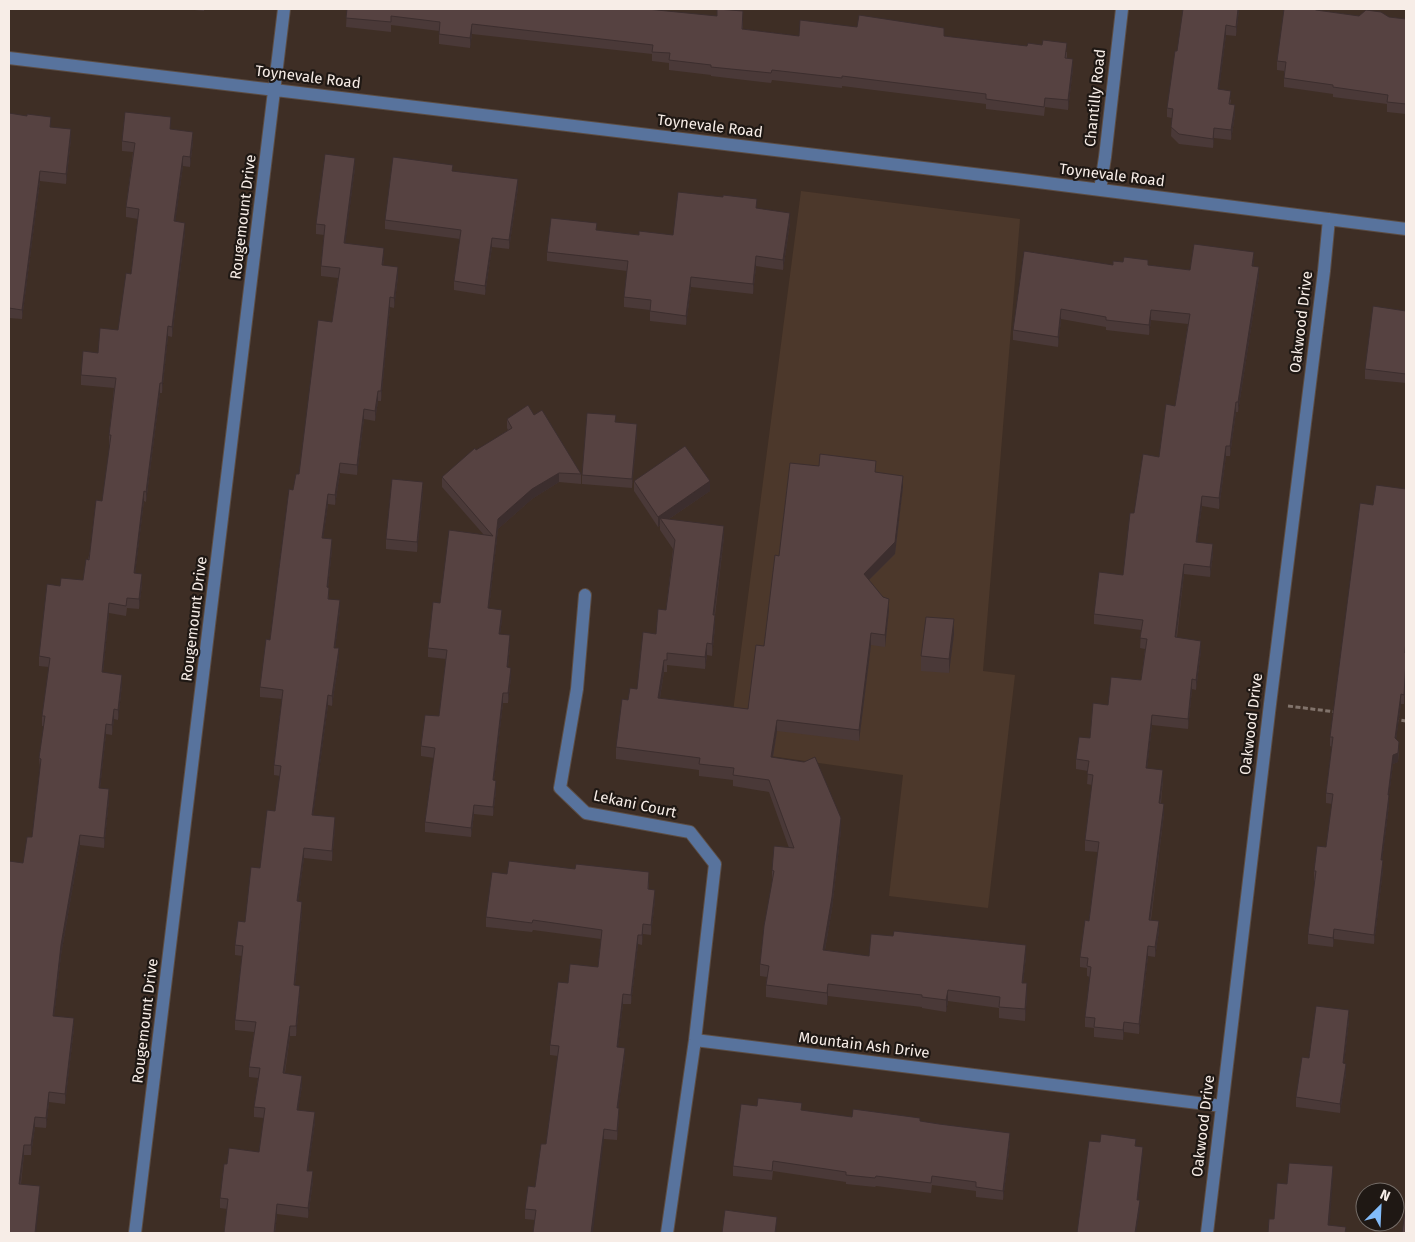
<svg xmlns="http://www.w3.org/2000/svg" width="1415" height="1242" font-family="'Fira Sans',sans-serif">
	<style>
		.built { fill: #4c382b }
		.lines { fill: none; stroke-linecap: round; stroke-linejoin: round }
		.street-casing { stroke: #5c4d44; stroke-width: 14 }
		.path { stroke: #81736b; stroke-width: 3; stroke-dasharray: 5 2.5; stroke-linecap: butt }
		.street { stroke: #58739d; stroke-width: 12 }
		.wall { fill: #4a3938 }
		.shaded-wall { fill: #3c2e2e }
		.building { fill: #564241; stroke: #3c2e2e }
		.labels { text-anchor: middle; stroke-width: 4.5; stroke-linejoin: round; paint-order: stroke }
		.street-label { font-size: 15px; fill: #f7ede7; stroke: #1f1814 }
	</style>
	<rect width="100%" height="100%" fill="#3e2e25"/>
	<path class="built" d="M801,191L1020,219L983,671L1015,675L988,908L889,896L903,775L728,750Z"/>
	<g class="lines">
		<defs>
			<path id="street" d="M9,58L1015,179L1406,229
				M1100,190L1105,157L1122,9
				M585,595L577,689L560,788L586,813L690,832L715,864L695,1040L667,1233
				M695,1040L1222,1106
				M135,1233L284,9
				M1207,1233L1270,704L1324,271L1329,219"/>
		</defs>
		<use href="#street" class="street-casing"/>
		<path class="path" d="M1288,706L1336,712
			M1394,719L1406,721"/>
		<use href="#street" class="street"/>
	</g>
	<path class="wall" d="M185,9H204V11Z
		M347,9L743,21V29L799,36L857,27L944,36L1067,52V58L1073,69L1068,110L1045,107L1044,116L986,109V104L842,86V88L772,80L771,83L711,76V75L669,70V63L652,61V54L472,34L470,48L439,44V31L391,25V32L346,27Z
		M1239,9L1236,36L1226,35L1219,89L1231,100L1230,105L1235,115L1231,140L1214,138L1213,148L1179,144L1171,136L1172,118L1167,117V108L1177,51Z
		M1316,10L1359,16L1389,17L1406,19V114L1387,112V104L1333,97V94L1284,87V71L1277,70V61Z
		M9,113L51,127L71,139L66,184L40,181L22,319L9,318Z
		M171,129L193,142L190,167L183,166L175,222L185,233L172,337L168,336L162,393H160L146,502L144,501L135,573L142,584L139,609L127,608L126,616L109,613L103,672L122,685L118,720L114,719L112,735L106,734L100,788L109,799L104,848L80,845L61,955L54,1016L74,1028L65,1104L49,1102L46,1128L35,1127L31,1155H24L21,1184L40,1196L9,1233L23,863L32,837L40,768L39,758L44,726H42V716L49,667L39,666V656L60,586L83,580L102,501L110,445H109V435L114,388L81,385V375L98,353L118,330L131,274L138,219L126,217V207L133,152L122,151V141Z
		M355,168L345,243L384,258L383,266L398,277L394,308L390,307L381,401H378L375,421L364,419L357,475L340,473L335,505L328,504L323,538L332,549L328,588L329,599L340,610L335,648L339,658L332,706L328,705L313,815L335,827L332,861L304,858L298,902L302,912L295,985L300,996L296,1036H290L285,1073L302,1086L298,1110L315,1122L308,1171L313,1181L308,1218L277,1214L275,1233H224L227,1209L220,1208V1198L227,1164L259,1152L264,1118L254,1117V1107L258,1078L249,1077V1067L254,1032L235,1030V1020L242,956L235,955V945L245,922L260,868L275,811L280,776L274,775V765L282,699L260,697V687L270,640L293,490L299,474L332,322L338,278L321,276V266L324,235L316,234V224Z
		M453,171L518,188L509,249L492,247L485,295L454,290V281L460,239L385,229V220Z
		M757,208L790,223L783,270L756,266L753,294L691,287L686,325L650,321V310L624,307V297L627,271L547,261V252L597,230L639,235H673Z
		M1254,262L1253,266L1259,277L1238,412H1236L1230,456H1226L1219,509L1202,506L1197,542L1213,554L1210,577L1184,574L1177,637L1201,651L1196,690L1192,689L1188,729L1152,725L1147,768L1163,780L1161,803L1164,814L1151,920L1159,931L1155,957L1148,956L1139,1034L1124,1032L1123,1040L1094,1037V1028L1085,1027V1017L1090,977L1087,976V968L1080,967V957L1089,921L1098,852L1085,851V840L1092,785L1087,784L1088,771L1076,769V759L1090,738L1108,705L1141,680L1145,649L1140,648L1141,630L1094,624V614L1123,575L1134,513L1159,457L1175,406L1188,324L1151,320L1149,335L1106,330V327L1061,319L1058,347L1013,340V330L1113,265H1148L1190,270Z
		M1406,311V383L1365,379V369Z
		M534,415L581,474V484L559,482L532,499L498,529L489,608L502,619L500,634L510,645L508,668L511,677L508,703H503L494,780L496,790L493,816L474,814L471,837L425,832V822L434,758L421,756V746L439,716L446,659L428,657V648L440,603L484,535L442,487V477L508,430L507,428V419Z
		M616,422L637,433L632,488L582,484V475Z
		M819,466L876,472L903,487L895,554L869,580L889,610L885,647L871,645L859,741L777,731L773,758L841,830L832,909L825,950L869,956H1026L1023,983L1027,995L1025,1021L999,1018V1008L948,1001L946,1012L922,1008V1007L828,996L827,1005L766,997V985L767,977L760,976V964L772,882V870L789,848L769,792L733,786V780L699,776V770L616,759V747L628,700L637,689L656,634L666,610L673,549L660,530V525L658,527L634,491V481L710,491L669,519L724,537L715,615V627L712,656L707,655L705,669L667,665V672H664L660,698L748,709L764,646L779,556Z
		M1406,489V670L1404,704H1401L1396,739L1399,752L1398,762L1393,764L1389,795V805L1382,860L1383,870L1374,944L1334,939L1333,947L1308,944V934L1315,881H1314V871L1326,847L1332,804L1326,803V793L1332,747L1330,746V737L1373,505Z
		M423,492L417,552L386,549V539Z
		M954,634L949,673L921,671V656Z
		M507,874L649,882V889L655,900L651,935L643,934L642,945L638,944L631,1004H623L618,1047L625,1058L618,1108L619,1118L617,1140L604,1139L535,1220L525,1219V1209L535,1187L546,1144L558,1056L550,1055V1045L598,967L601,939L533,930L532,932L486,927V917Z
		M1349,1020L1344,1063L1346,1073L1340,1113L1296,1107V1097L1309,1058Z
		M802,1111L852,1117L920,1121L1010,1143L1003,1200L976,1197V1191L932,1185L931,1193L876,1186L875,1187L846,1184V1182L773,1171L772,1180L733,1176V1166Z"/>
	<path class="shaded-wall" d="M1238,9H1239L1236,36V27Z
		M472,24V34L470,48V38Z
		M1226,25V35L1218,99V89Z
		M1073,59V69L1068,110V100Z
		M1235,105V115L1231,140V130Z
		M1214,128V138L1213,148V139Z
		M71,129V139L66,184V174Z
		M193,132V142L190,167V157Z
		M183,156V166L174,231V221Z
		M355,158V168L344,253V243Z
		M40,171V181L22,319V310Z
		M518,179V188L509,249V240Z
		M790,213V223L783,270V260Z
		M185,223V233L172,337V327Z
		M492,238V247L485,295V286Z
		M384,248V258L382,275V265Z
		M1254,252V262L1252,276V266Z
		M756,256V266L753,294V284Z
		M398,267V277L394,308V298Z
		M1259,267V277L1238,412V402Z
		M691,277V287L686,325V316Z
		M390,297V307L381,401V391Z
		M1061,309V319L1058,347V337Z
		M1151,310V320L1149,335V325Z
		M168,326V336L162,393V383Z
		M160,383V393L146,502V492Z
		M378,391V401L375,421V411Z
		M1236,402V412L1230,456V446Z
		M364,409V419L357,475V465Z
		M637,424V433L632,488V479Z
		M1226,446V456L1219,509V498Z
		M340,463V473L335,505V495Z
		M559,473V482L532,499L498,529L488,618V608L498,519L532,489Z
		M903,476V487L895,554L864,585V574Z
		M710,481V491L663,523L660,518V525L658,527V517Z
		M423,482V492L417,552V542Z
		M144,491V501L134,583V573Z
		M328,494V504L322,548V538Z
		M1202,496V506L1196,552V542Z
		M724,526V537L713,626V615Z
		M332,539V549L327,597V587Z
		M1213,544V554L1210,577V567Z
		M1184,564V574L1175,647V637Z
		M142,574V584L139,609V599Z
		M889,599V610L885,647V635Z
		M340,600V610L334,658V648Z
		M109,603V613L102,682V672Z
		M502,610V619L499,644V634Z
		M715,615V627L712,656V644Z
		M954,619V634L949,673V659Z
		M871,633V645L859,741V730Z
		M510,635V645L507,677V667Z
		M1201,641V651L1196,690V680Z
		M707,643V655L705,669V657Z
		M339,648V658L332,706V696Z
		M664,660V672L658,709V698Z
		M1406,660V670L1404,704V695Z
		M511,668V677L508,703V693Z
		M122,675V685L118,720V710Z
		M1192,679V689L1188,729V719Z
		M503,693V703L493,790V780Z
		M1401,694V704L1395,748V738Z
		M328,695V705L312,825V815Z
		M114,709V719L112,735V725Z
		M1152,715V725L1146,778V768Z
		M777,720V731L771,769V757Z
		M106,724V734L99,798V788Z
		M1399,742L1398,762L1393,764L1388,805V795L1393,755Z
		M1163,770V780L1159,813V803Z
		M496,781V790L493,816V807Z
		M109,789V799L104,848V838Z
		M1389,795V805L1381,870V860Z
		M1164,804V814L1149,930V920Z
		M474,805V814L471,837V828Z
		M335,817V827L332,861V851Z
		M841,818V830L832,909L823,961V950Z
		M80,835V845L61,955L53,1026V1016L61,945Z
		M304,848V858L297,911V901Z
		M1383,860V870L1374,944V935Z
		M655,890V900L651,935V925Z
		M302,902V912L294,995V985Z
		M1159,921V931L1155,957V947Z
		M643,924V934L642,945V935Z
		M1334,929V939L1333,947V938Z
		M638,935V944L631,1004V995Z
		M1026,945V956L1022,994V983Z
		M1148,946V956L1139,1034V1024Z
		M1027,983V995L1025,1021V1009Z
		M828,984V996L827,1005V993Z
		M300,986V996L296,1036V1026Z
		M948,990V1001L946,1012V1000Z
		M623,994V1004L617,1057V1047Z
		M1349,1010V1020L1343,1073V1063Z
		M74,1018V1028L65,1104V1094Z
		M1124,1022V1032L1123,1040V1030Z
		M290,1026V1036L283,1083V1073Z
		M625,1048V1058L617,1118V1108Z
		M1346,1064V1073L1340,1113V1104Z
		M302,1076V1086L297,1120V1110Z
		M49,1092V1102L46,1128V1118Z
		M619,1108V1118L617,1140V1131Z
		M315,1112V1122L307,1181V1171Z
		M35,1117V1127L31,1155V1145Z
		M604,1129V1139L593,1233H591Z
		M1010,1133V1143L1003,1200V1191Z
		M24,1145V1155L19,1194V1184Z
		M1143,1147V1157L1137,1210V1200Z
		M1333,1166V1179L1329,1233L1328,1225Z
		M313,1171V1181L308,1218V1208Z
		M40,1186V1196L36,1233H35Z
		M1140,1200V1210L1136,1233H1135Z
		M277,1204V1214L275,1233H274Z
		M777,1217L776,1233H775Z"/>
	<path class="building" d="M347,9H647L717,16V9L743,11L742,29L799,36L800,20L857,27L859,15L944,28V36L1027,46L1028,43L1042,45L1043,40L1067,43L1065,58L1073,59L1068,100L1045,98L1044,107L986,99V94L842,76V78L772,70L771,73L711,67V65L669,60L670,53L652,52L653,45L472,24L470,38L439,34L440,22L391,16V22L346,18Z
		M1183,9H1238L1236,27L1226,25L1218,89L1231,91L1229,104L1235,105L1231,130L1214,128L1213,139L1179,134L1171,127L1173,109L1167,108L1175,51H1177Z
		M1284,9H1314L1316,10L1359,16L1366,10L1381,12L1389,17L1406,19V104L1387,102L1388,95L1333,87V85L1284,78L1286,62L1277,61Z
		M125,112L171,117L170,129L193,132L190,157L183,156L174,221L185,223L172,327L168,326L162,383H160L146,492L144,491L134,573L142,574L139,599L127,598L126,606L109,603L102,672L122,675L118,710L114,709L112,725L106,724L99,788L109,789L104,838L80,835L61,945L53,1016L74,1018L65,1094L49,1092L46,1118L35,1117L31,1145H24L19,1184L40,1186L35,1233H9V861L23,863L27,837H32L41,759L39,758L45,716H42L50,658L39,656L47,584L60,586L61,578L83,580L86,559L89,560L96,500L102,501L111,435H109L116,378L81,375L83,351L98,353L100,328L118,330L126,273L131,274L139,209L126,207L135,143L122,141Z
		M9,113L27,116V114L51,117L50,127L71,129L66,174L40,171L22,310L9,308Z
		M325,154L355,158L344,243L384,248L382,265L398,267L394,298L390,297L381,391H378L375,411L364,409L357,465L340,463L335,495L328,494L322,538L332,539L327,587L329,588L328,599L340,600L334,648H339L332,696L328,695L312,815L335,817L332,851L304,848L297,901L302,902L294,985L300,986L296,1026H290L283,1073L302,1076L297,1110L315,1112L307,1171H313L308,1208L277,1204L274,1233H224L228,1199L220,1198L224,1164H227L229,1148L259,1152L265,1108L254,1107L260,1068L249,1067L256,1022L235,1020L243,946L235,945L238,921L245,922L251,867L260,868L267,810L275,811L281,766L274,765L283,690L260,687L266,639L270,640L289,489L293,490L296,474H299L318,320L332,322L340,268L321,266L325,225L316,224Z
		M393,157L453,165L452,171L518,179L509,240L492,238L485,286L454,281L461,230L385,220Z
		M678,192L723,197V195L757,199L756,208L790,213L783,260L756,256L753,284L691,277L686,316L650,311L651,300L624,297L628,261L547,252L551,218L597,223L596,230L639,235V231L673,235Z
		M1194,244L1254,252L1252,266L1259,267L1238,402H1236L1230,446H1226L1219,498L1202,496L1196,542L1213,544L1210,567L1184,564L1175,637L1201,641L1196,680L1192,679L1188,719L1152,715L1146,768L1163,770L1159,803L1164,804L1149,920L1159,921L1155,947L1148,946L1139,1024L1124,1022L1123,1030L1094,1027L1095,1018L1085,1017L1091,967L1087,966L1088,958L1080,957L1085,920L1089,921L1099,842L1085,840L1093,775L1087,774L1089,761L1076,759L1079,737L1090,738L1093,703L1108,705L1111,677L1141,680L1147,639L1140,638L1143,620L1094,614L1099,572L1123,575L1130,513H1134L1143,454L1159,457L1166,404L1175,406L1190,314L1151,310L1149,325L1106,320V317L1061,309L1058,337L1013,330L1024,251L1113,265V261L1123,262L1124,257L1148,260V265L1190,270Z
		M1373,306L1406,311V374L1365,369Z
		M528,405L534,415L542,410L581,474L559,473L532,489L498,519L488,608L502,610L499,634L510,635L507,667L511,668L508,693H503L493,780L496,781L493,807L474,805L471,828L425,822L435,748L421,746L425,715L439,716L447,650L428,648L433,602L440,603L449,530L493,536L442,477L475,448L476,450L512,428L507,419Z
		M587,413L616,415L615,422L637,424L632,479L582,475Z
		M685,446L710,481L658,517L634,481Z
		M820,454L876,461L875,472L903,476L895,542L864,574L883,597L889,599L885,635L871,633L859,730L777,720L771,757L804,762L815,757L841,818L832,897L823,950L869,956L871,934L893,936L894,931L1026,945L1022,983H1027L1025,1009L999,1007L1000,997L948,990L946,1000L922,997V995L828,984L827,993L766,985L769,966L760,964L764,926L774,871L772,870L774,846L794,848L769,780L733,775L734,768L699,764L700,758L616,747L622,699L628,700L630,688L637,689L643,632L656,634L658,609L666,610L675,540L660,518L724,526L713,615H715L712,644L707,643L705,657L667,653V660H664L658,698L748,709L756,645L764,646L775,555L779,556L790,463L819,466Z
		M392,479L423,482L417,542L386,539Z
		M1376,485L1406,489V639L1405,653H1406V660L1404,695L1401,694L1395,738L1399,742L1398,753L1393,755L1388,795H1389L1381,860H1383L1374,935L1334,929L1333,938L1308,934L1316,871H1314L1317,846L1326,847L1333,794L1326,793L1333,737H1330L1360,503L1373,505Z
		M926,617L954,619L949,659L921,656Z
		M509,861L575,869L576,864L649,872L648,889L655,890L651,925L643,924L642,935H638L631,995L623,994L617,1047L625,1048L617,1108H619L617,1131L604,1129L591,1233H533L536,1210L525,1209L528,1186L535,1187L541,1144H546L559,1046L550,1045L558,982L568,983L570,964L598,967L602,930L533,920L532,923L486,917L492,872L507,874Z
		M1316,1006L1349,1010L1343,1063L1346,1064L1340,1104L1296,1097L1302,1057L1309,1058Z
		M758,1098L802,1103L801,1110L852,1117L853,1109L920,1118V1121L939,1124L1010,1133L1003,1191L976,1187V1182L932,1176L931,1183L876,1176L875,1178L846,1175V1172L773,1161L772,1171L733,1166L741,1104L757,1106Z
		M1101,1134L1136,1139L1135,1146L1143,1147L1137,1200H1140L1135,1233H1077L1089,1141L1100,1142Z
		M1289,1163L1333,1166L1328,1225L1346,1227L1345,1233H1268L1269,1219H1274L1277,1183L1287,1184Z
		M1406,1205V1233H1402Z
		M725,1210L777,1217L775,1233H722Z"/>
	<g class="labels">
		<g class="street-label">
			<text transform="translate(308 77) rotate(7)" y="5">Toynevale Road</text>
			<text transform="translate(1095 98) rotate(-84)" y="5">Chantilly Road</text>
			<text transform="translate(710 126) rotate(7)" y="5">Toynevale Road</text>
			<text transform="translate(1112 175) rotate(7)" y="5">Toynevale Road</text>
			<text transform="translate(243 217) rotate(-83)" y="5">Rougemount Drive</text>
			<text transform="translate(1301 322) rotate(-83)" y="5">Oakwood Drive</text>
			<text transform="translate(194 619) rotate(-83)" y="5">Rougemount Drive</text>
			<text transform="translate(1251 724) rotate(-83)" y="5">Oakwood Drive</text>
			<text transform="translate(635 804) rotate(12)" y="5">Lekani Court</text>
			<text transform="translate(145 1021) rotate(-83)" y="5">Rougemount Drive</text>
			<text transform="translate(864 1045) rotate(7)" y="5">Mountain Ash Drive</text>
			<text transform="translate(1203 1126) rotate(-83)" y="5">Oakwood Drive</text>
		</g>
	</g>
	<rect width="1415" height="1242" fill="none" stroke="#f7ede7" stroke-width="20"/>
	<g transform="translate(1380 1207) rotate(24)"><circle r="24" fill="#1f1814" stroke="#756d68"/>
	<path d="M0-4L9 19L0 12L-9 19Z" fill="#82bcfa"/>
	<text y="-8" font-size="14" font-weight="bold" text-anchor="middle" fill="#f7ede7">N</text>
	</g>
</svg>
